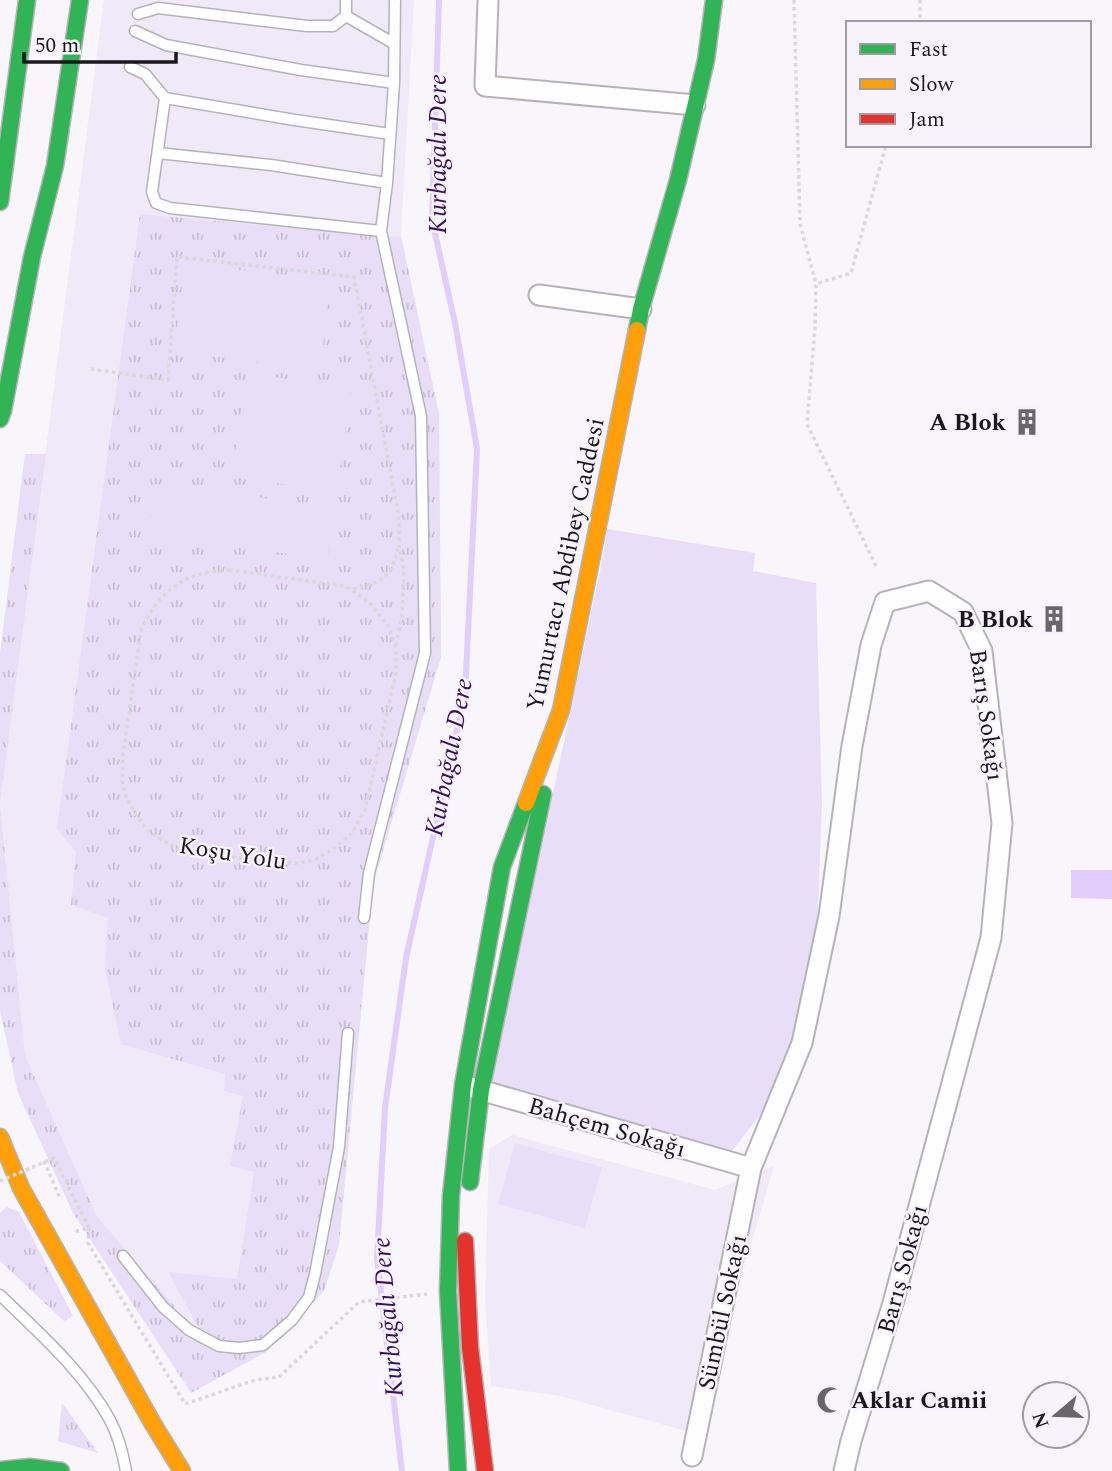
<svg xmlns="http://www.w3.org/2000/svg" width="1112" height="1471" font-family="Spectral,serif">
	<style>
		.built { fill: #f0eaf8 }
		.grass { fill: url(#grass-tufts) }
		.pitch { fill: #e9def7 }
		.water { fill: #e2cefd }
		.lines { fill: none; stroke-linecap: round; stroke-linejoin: round }
		.stream { stroke: #e2cefd; stroke-width: 6 }
		.lane-casing { stroke: #b5b3b8; stroke-width: 13 }
		.street-casing { stroke: #b5b3b8; stroke-width: 23 }
		.fast-casing { stroke: #b5b3b8; stroke-width: 19 }
		.slow-casing { stroke: #b5b3b8; stroke-width: 19 }
		.jam-casing { stroke: #b5b3b8; stroke-width: 19 }
		.path { stroke: #d9d9db; stroke-width: 3.5; stroke-dasharray: 3.5 3.5; stroke-linecap: butt }
		.lane { stroke: #fefefe; stroke-width: 10 }
		.street { stroke: #fefefe; stroke-width: 19 }
		.fast { stroke: #30b455; stroke-width: 16 }
		.slow { stroke: #ff9f0a; stroke-width: 16 }
		.jam { stroke: #e5322d; stroke-width: 16 }
		.path-bridge { stroke: #d9d9db; stroke-width: 3.5; stroke-dasharray: 3.5 3.5; stroke-linecap: butt }
		.labels { text-anchor: middle; stroke-width: 5; stroke-linejoin: round; paint-order: stroke }
		.poi-label { font-size: 24px; font-weight: bold; fill: #1a171d; stroke: #f7f3fd; text-anchor: end }
		.street-label { font-size: 24px; fill: #1a171d; stroke: #f7f3fd }
		.water-label { font-size: 26px; font-style: italic; fill: #38115a; stroke: #f7f3fd }
	</style>
	<defs>
		<pattern id="grass-tufts" width="24" height="20" patternUnits="userSpaceOnUse" patternTransform="scale(1.75)"><rect width="24" height="20" fill="#e9def7"/><path d="M3 7l-1-3M5 7V3M7 7l1-3M15 17l-1-3M17 17v-4M19 17l1-3" fill="none" stroke="#c7bed3"/></pattern>
	</defs>
	<rect width="100%" height="100%" fill="#f8f5fb"/>
	<path class="built" d="M104,0H414L401,236L439,414L441,657L373,884L339,1245L324,1291L211,1351L96,1215L25,1055L0,804Z
		M512,1135L715,1190L774,1166L759,1218L693,1433L560,1396L491,1386L485,1300L489,1149Z"/>
	<path class="grass" d="M140,214L389,237L401,236L439,414L441,657L373,884L339,1245L324,1291L266,1352L191,1393L73,1213L18,1093L0,1010V654L25,454H46L0,804L25,1055L96,1215L209,1347L168,1272L237,1279L254,1172L230,1166L243,1096L224,1091L225,1074L121,1044L105,969L108,918L71,905L76,852L57,829Z
		M7,1207L19,1212L73,1316L64,1321L0,1261V1213Z
		M62,1403L98,1453L58,1441Z"/>
	<path class="pitch" d="M185,263L331,281L320,370L174,351Z
		M246,373L351,388L337,492L232,477Z
		M154,484L335,507L328,559L148,536Z
		M607,529L755,553L753,571L816,583L822,803L815,983L774,1097L724,1161L491,1086L603,557Z
		M515,1143L602,1167L585,1228L498,1204Z"/>
	<path class="water" d="M1071,870H1112V899L1071,898Z"/>
	<g class="lines">
		<path class="stream" d="M402,1471L377,1258L385,1108L406,958L465,694L477,449L455,323L432,220L439,0"/>
		<defs>
			<path id="lane" d="M346,0V16L393,43
				M138,14L158,8L307,26H333L346,16
				M135,31L166,45L301,70L394,83
				M130,67L145,74L165,98L295,120L390,134
				M165,98L152,192L156,203L170,208L381,231
				M158,153L271,165L387,183
				M364,918L369,873L425,653L421,416L381,231L387,183L394,83L395,0
				M123,1256L163,1307L189,1330L219,1346L239,1348L263,1345L292,1320L309,1297L315,1274L339,1147L348,1033
				M0,1295C39,1333 83,1371 110,1420C118,1435 123,1454 126,1471"/>
			<path id="street" d="M488,0L485,86L695,105
				M539,295L641,309
				M470,1087L751,1168
				M692,1456L751,1168L802,1043L829,916L852,746L871,645L885,602L929,591L963,612L982,651L1002,823L991,938L893,1303L851,1441L844,1471"/>
			<path id="fast" d="M0,202L27,0
				M637,330L641,309L678,180L706,60L714,0
				M0,419L3,411L32,257L55,166L80,0
				M470,1182L481,1090L543,794
				M0,1470L30,1467L61,1471
				M458,1471L448,1291L451,1196L463,1085L502,867L526,803"/>
			<path id="slow" d="M526,803L561,710L637,330
				M0,1137L21,1188L153,1424L182,1471"/>
			<path id="jam" d="M465,1241L470,1347L485,1471"/>
		</defs>
		<use href="#lane" class="lane-casing"/>
		<use href="#street" class="street-casing"/>
		<use href="#fast" class="fast-casing"/>
		<use href="#slow" class="slow-casing"/>
		<use href="#jam" class="jam-casing"/>
		<path class="path" d="M794,0L800,224L816,284
			M920,0V23
			M91,369L168,380L177,257L354,277L399,517V546L404,570L402,614L396,646
			M876,566L807,424L815,327L816,284L851,273L886,145
			M229,570L345,586L369,602L389,627L396,648V673L365,810L351,834L333,849L316,859L300,863H273L178,849L149,832L137,817L127,799L122,781L123,754L141,630C159,590 185,572 229,570Z
			M353,589C382,583 389,579 398,549
			M44,1161L60,1198
			M76,1230L77,1231L89,1228L88,1243L185,1404L255,1380L279,1377L359,1302L427,1294"/>
		<use href="#lane" class="lane"/>
		<use href="#street" class="street"/>
		<use href="#fast" class="fast"/>
		<use href="#slow" class="slow"/>
		<use href="#jam" class="jam"/>
		<path class="path-bridge" d="M0,1181L54,1158L89,1228"/>
	</g>
	<defs>
		<symbol id="building-bare" viewBox="-9 -9 18 18"><path d="M-4-6H4V6H1V3H-1V6H-4ZM-2.5-4.3h1.7v1.8h-1.7ZM.8-4.3h1.7v1.8H.8ZM-2.5-1h1.7V.8h-1.7ZM.8-1h1.7V.8H.8Z" fill="#68656b" stroke="#f7f3fd" stroke-width="2.5" paint-order="stroke"/></symbol>
		<symbol id="mosque-bare" viewBox="-9 -9 18 18"><path d="M3.5-4.9A6 6 0 1 0 3.5 4.9A5 5 0 1 1 3.5-4.9Z" fill="#68656b" stroke="#f7f3fd" stroke-width="2.5" paint-order="stroke"/></symbol>
	</defs>
	<g fill-rule="evenodd">
		<use href="#building-bare" x="1008" y="403" width="38" height="38"/>
		<use href="#building-bare" x="1035" y="600" width="38" height="38"/>
		<use href="#mosque-bare" x="811" y="1381" width="38" height="38"/>
	</g>
	<g class="labels">
		<g class="poi-label">
			<text x="1006" y="430">A Blok</text>
			<text x="1033" y="627">B Blok</text>
			<text x="851" y="1408" text-anchor="start">Aklar Camii</text>
		</g>
		<g class="street-label">
			<text transform="translate(565 564) rotate(-78)" y="8">Yumurtacı Abdibey Caddesi</text>
			<text transform="translate(987 715) rotate(82)" y="8">Barış Sokağı</text>
			<text transform="translate(233 853) rotate(9)" y="8">Koşu Yolu</text>
			<text transform="translate(607 1127) rotate(16)" y="8">Bahçem Sokağı</text>
			<text transform="translate(902 1269) rotate(-75)" y="8">Barış Sokağı</text>
			<text transform="translate(722 1312) rotate(-78)" y="8">Sümbül Sokağı</text>
		</g>
		<g class="water-label">
			<text transform="translate(437 154) rotate(-90)" y="9">Kurbağalı Dere</text>
			<text transform="translate(448 757) rotate(-79)" y="9">Kurbağalı Dere</text>
			<text transform="translate(387 1317) rotate(-95)" y="9">Kurbağalı Dere</text>
		</g>
	</g>
	<rect x="846" y="21" width="245" height="126" fill="#f7f3fd" stroke="#9f9ba3" stroke-width="2"/>
	<rect x="860" y="44" width="35" height="10" fill="#30b455" stroke="#9f9ba3" stroke-width="2"/>
	<text x="909" y="56" font-size="21" fill="#1a171d">Fast</text>
	<rect x="860" y="79" width="35" height="10" fill="#ff9f0a" stroke="#9f9ba3" stroke-width="2"/>
	<text x="909" y="91" font-size="21" fill="#1a171d">Slow</text>
	<rect x="860" y="114" width="35" height="10" fill="#e5322d" stroke="#9f9ba3" stroke-width="2"/>
	<text x="909" y="126" font-size="21" fill="#1a171d">Jam</text>
	<g transform="translate(1056 1415) rotate(251)"><circle r="33" fill="#f7f3fd" stroke="#9f9ba3" stroke-width="2"/>
	<path d="M0-5L12 26L0 18L-12 26Z" fill="#68656b"/>
	<text y="-10" font-size="19" font-weight="bold" text-anchor="middle" fill="#1a171d">N</text>
	</g>
	<path d="M24 52v10h152v-10" fill="none" stroke="#1a171d" stroke-width="3.5"/>
	<text x="35" y="52" font-size="21" fill="#1a171d" stroke="#f7f3fd" stroke-width="5" paint-order="stroke">50 m</text>
</svg>
